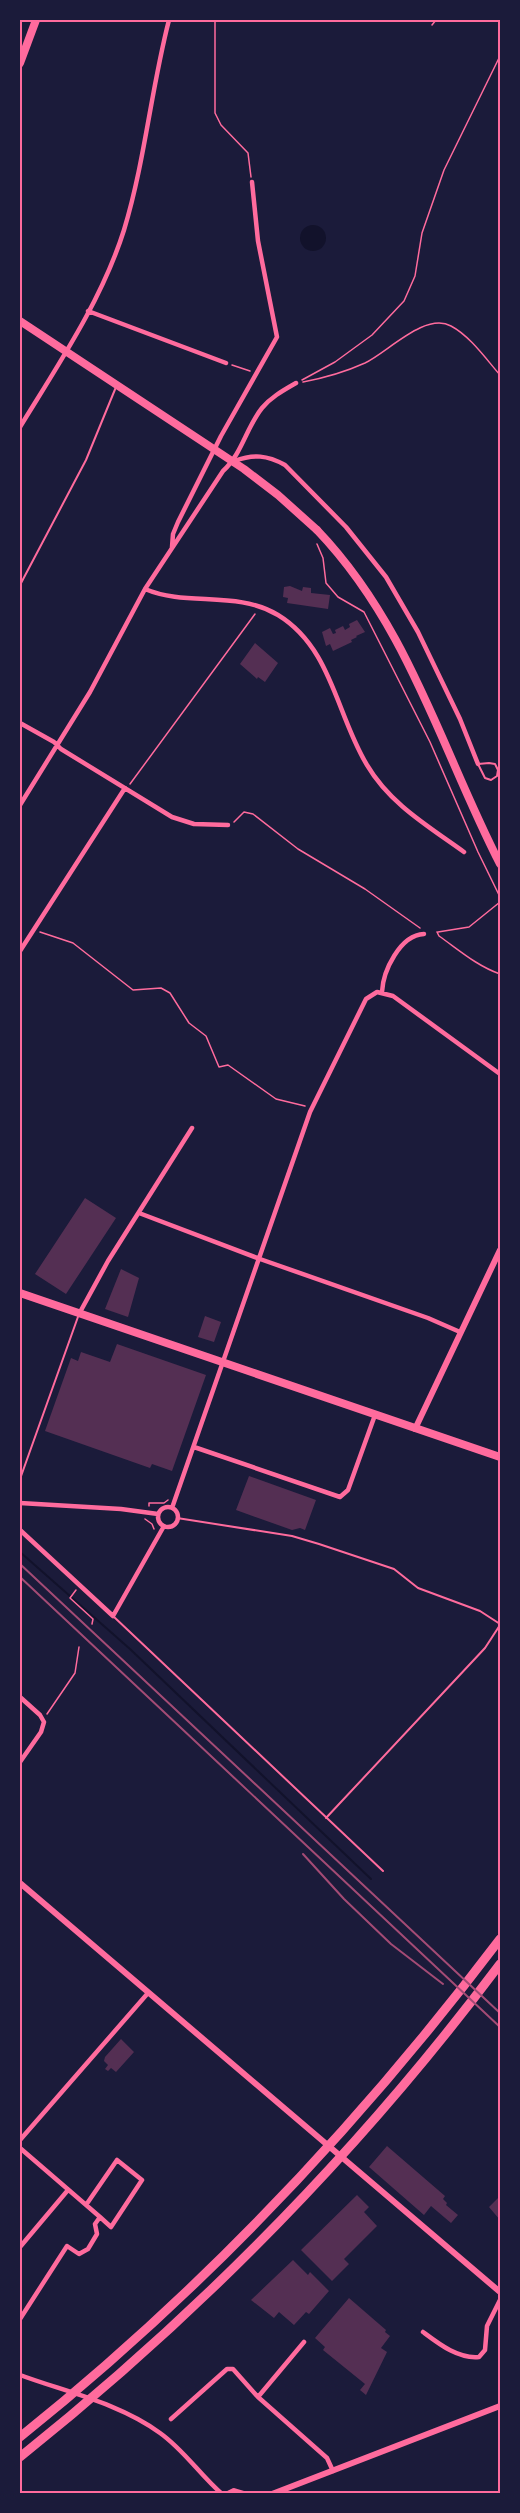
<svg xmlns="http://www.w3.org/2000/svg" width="520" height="2513" font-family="'Fira Sans Condensed',sans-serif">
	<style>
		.water { fill: #12122b }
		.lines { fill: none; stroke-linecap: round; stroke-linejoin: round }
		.stream { stroke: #12122b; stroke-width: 2 }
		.building { fill: #542f53 }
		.path { stroke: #ff6b9d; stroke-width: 1.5 }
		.service { stroke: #ff6b9d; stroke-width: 2 }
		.minor { stroke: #ff6b9d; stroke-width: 4.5 }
		.tertiary { stroke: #ff6b9d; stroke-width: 6 }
		.primary { stroke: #ff6b9d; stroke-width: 8 }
		.trunk { stroke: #ff6b9d; stroke-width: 8 }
		.motorway { stroke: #ff6b9d; stroke-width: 9 }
		.rail { stroke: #a44b75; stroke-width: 2 }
		.neatline { fill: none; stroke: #ff6b9d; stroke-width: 2 }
	</style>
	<rect width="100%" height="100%" fill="#1b1b3a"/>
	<path class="water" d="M300 238a13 13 0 1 1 26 0a13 13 0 1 1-26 0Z"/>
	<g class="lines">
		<path class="stream" d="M20,1552L130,1649L371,1879"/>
	</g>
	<path class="building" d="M290,586L302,591L303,587L311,588V593L330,595L328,609L287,603L288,598L283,597L284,587Z
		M357,620L365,632L356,636L357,637L351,640L352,642L333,651L330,644L326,646L322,632L330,628L333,634L336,633L335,630L343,626L345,630L350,627L349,624Z
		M255,643L278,663L265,682L258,677L257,679L240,664Z
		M85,1198L116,1218L66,1294L35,1274Z
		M121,1269L139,1278L128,1317L105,1309Z
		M205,1316L221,1322L214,1342L198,1337Z
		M117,1344L206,1375L172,1471L152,1464L150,1468L45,1431L71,1358L78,1361L81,1352L110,1362Z
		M249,1476L316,1500L305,1530L300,1528L292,1530L236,1510Z
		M121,2039L134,2052L116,2072L111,2068L108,2071L105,2069L108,2065L104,2061L105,2057Z
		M387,2146L445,2196L443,2199L447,2203L446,2205L458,2215L451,2223L431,2206L424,2215L369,2167Z
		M357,2195L369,2207L364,2212L377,2226L344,2259L349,2264L332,2281L301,2250Z
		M500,2196V2220L489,2207Z
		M293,2260L308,2275L310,2272L329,2291L309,2314L306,2312L294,2325L279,2312L274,2318L251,2300Z
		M349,2298L386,2330L385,2332L390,2336L381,2348L387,2352L366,2395L360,2390L365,2384L323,2350L325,2347L315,2338Z"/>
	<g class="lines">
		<path class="path" d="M215,20V113L221,125L248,153L251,177
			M432,25L436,20
			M232,365L250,371
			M302,380L335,362L372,335L404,301L415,276L422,233L444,170L500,56
			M303,382C324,378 345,372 365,363C388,352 425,312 451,326C470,336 486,359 500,375
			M317,544L323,558L326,583L338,597L364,612L430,742L478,852L500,897
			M130,784L255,614
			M234,822L244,812L253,814L298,849L365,889L420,928
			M40,932L73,943L133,990L161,988L170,993L189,1023L206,1036L219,1067L228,1065L276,1099L305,1106
			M437,932L439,936C459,950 477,966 500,974
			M438,932L469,927L500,902
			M149,1506V1503H164L168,1500
			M145,1519L152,1524L154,1529
			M76,1590L70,1598L93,1619L92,1624
			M47,1714L75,1673L79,1647"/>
		<path class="service" d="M20,585L86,460L116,387
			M489,763L495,764L498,770L497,776L491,780L485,778L478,764Z
			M20,1479L79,1314
			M177,1518L292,1536L319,1544L394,1569L418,1588L480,1611L500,1624
			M113,1616L383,1871
			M326,1818L485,1648L500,1625"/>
		<path class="minor" d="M88,311L226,363
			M20,427C58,365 102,300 124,230C145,161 151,89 169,20
			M234,461C254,454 267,455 285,465L346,527L386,577L418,632L460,719L478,764
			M172,547L173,534L178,522L221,436L277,337L258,241L252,182
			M145,589C187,607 236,590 278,615C332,648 336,714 367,765C390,804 428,826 464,852
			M20,723L54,742L61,749L172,817L194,824L228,825
			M20,805L90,692L145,589L223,471C242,454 246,428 262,408C271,397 284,390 296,383
			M20,951L125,788
			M382,992C383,971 400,935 424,934
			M139,1213L260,1259L428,1318L460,1332
			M79,1314L108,1261L192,1128
			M194,1447L340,1497L348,1490L375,1415
			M20,1503L121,1509L158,1514
			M158 1517a10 10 0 1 1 20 0a10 10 0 1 1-20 0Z
			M172,1508L310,1112L366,999L377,992L393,996L500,1074
			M20,1530L113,1616L164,1526
			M20,1697L40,1715L44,1722L41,1732L20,1762
			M20,2140L148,1993
			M20,2148L100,2217L111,2227L142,2180L117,2160L86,2205
			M20,2247L68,2190
			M20,2319L67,2246L79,2254L88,2249L97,2234L95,2224L100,2217
			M423,2332C439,2344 458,2359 479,2357L485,2350L487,2326L500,2300
			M304,2342L258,2397L327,2458L333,2471
			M20,2375C66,2392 119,2403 160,2433C184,2450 200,2475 222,2494
			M171,2419L227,2369H233L258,2397"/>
		<path class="tertiary" d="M415,1429L500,1250
			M20,1883L500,2292
			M228,2494L234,2491L244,2494
			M272,2494L500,2406"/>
		<path class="primary" d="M20,63L36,20
			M20,321L244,469L278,495L317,530
			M20,1293L500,1457"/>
		<path class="trunk" d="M317,530C409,626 441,749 500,864"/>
		<path class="motorway" d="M20,2437C201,2292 360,2124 500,1939
			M20,2457C200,2313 362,2148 500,1964"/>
		<path class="rail" d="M20,1564L500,2013
			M20,1577L500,2027
			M303,1854L344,1899L391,1944L443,1984"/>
	</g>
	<rect width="520" height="2513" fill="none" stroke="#1b1b3a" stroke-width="42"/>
	<rect x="21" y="21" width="478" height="2471" class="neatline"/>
</svg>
